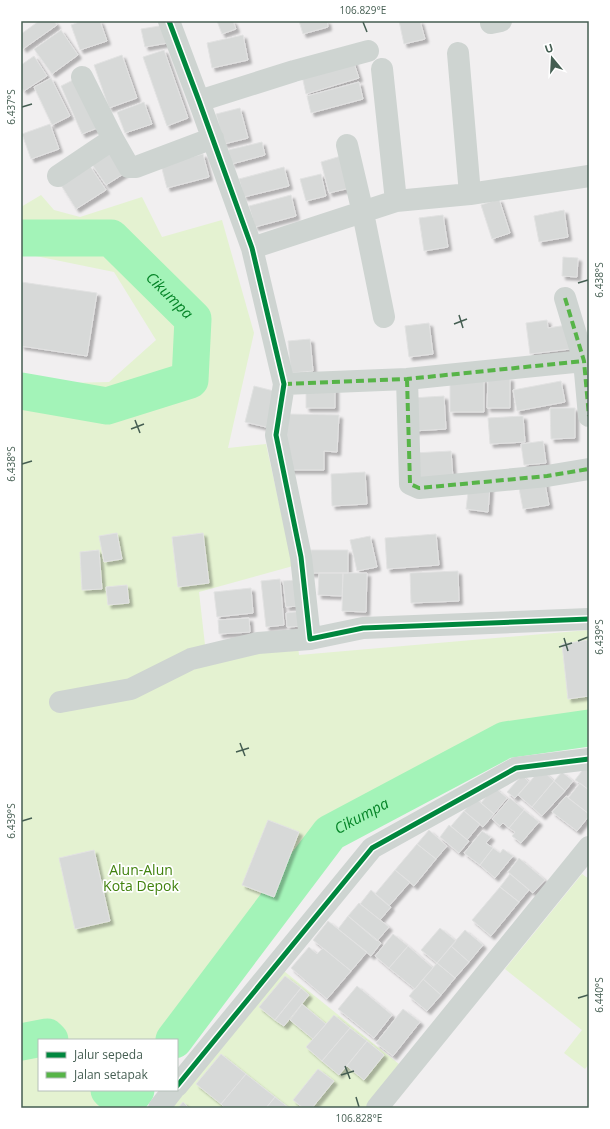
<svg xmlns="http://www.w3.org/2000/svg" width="610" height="1129" font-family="'Open Sans',sans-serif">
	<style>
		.green { fill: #e4f2d1 }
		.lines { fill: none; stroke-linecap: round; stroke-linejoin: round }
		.river { stroke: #a3f3b8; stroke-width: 37 }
		.building { fill: #d7d9d8; stroke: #e2e2e2; filter: url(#shadow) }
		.minor { stroke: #ced4d1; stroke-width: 22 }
		.quiet { stroke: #57b448; stroke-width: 4; stroke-dasharray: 8 4; stroke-linecap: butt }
		.cycleway-casing { stroke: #fff; stroke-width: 8 }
		.cycleway { stroke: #00873e; stroke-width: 5 }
		.ticks { fill: none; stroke: #455e52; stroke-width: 1.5 }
		.labels { text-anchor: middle; stroke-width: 3.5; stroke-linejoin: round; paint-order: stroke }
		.park-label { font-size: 14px; fill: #41820d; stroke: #fff }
		.water-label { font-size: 15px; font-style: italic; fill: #058427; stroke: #fff }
		.neatline { fill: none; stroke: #455e52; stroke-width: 1.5 }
		.ticks-label { font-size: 10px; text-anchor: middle; fill: #455e52 }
	</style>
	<defs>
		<filter id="shadow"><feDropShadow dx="3.5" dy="3.5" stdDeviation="1" flood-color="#0004"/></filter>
	</defs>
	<rect width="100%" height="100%" fill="#f1eff0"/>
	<path class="green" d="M41,195L54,210L80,217L142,197L162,237L222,220L254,333L228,448L266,444L293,566L199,592L205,645L297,635L299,655L589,630V731L505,743L332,837L244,939L233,971L177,1045V1040H39V1090H143L130,1108H21V384L109,382L156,340L114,272L21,253V207Z
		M582,874L589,879V1064L585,1069L564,1053L582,1030L505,969Z
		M279,967L415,1077L391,1108H165Z"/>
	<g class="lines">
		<g class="river">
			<path id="s1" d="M21,238H111L193,319L190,380L107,406L21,391"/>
			<path id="s2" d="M174,1040L330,833L505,740L589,728"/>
			<path d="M21,1042L47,1037L50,1040"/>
			<path d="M109,1090L125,1104L136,1090"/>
		</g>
	</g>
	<path class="building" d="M39,21H54L57,25L23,49L21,45V34Z
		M82,21H100L107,41L80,50L71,25Z
		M217,21H233L236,29L222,34Z
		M299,21H327L328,27L303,34Z
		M399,21H420L425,39L404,44Z
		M165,25L168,43L145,47L141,29Z
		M61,30L78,55L52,74L34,49Z
		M243,35L248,60L212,68L207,43Z
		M164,50L188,118L167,126L143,57Z
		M122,55L137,98L109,108L94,65Z
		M34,56L47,76L24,91L21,87V65Z
		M353,60L359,78L306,94L301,71Z
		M51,78L70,116L52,125L34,87Z
		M77,78L100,127L82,134L61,86Z
		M359,82L363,99L311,113L307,96Z
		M144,102L152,124L125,133L117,112Z
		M240,108L248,138L224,144L216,114Z
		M50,124L59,149L31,159L22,134Z
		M262,142L265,155L232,164L228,150Z
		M108,147L125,173L106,185L89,160Z
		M203,154L209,177L167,188L161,165Z
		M341,156L350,188L329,193L321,162Z
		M90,166L106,190L76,209L61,185Z
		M284,167L289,186L244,197L239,179Z
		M321,174L326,196L306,201L300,179Z
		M291,195L296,216L255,227L249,206Z
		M499,199L510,233L492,239L481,205Z
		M564,210L568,237L539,242L534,216Z
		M443,215L448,247L424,251L419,218Z
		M563,257L578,258L577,277L562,276Z
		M21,282L97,293L87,356L21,346Z
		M547,320L548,328L567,325L570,349L530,354L526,323Z
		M429,323L433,354L409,357L405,326Z
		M310,339L313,371L291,373L288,341Z
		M488,378H510V408H487Z
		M450,379H484V412H450Z
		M561,381L565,402L517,411L513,390Z
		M254,386L278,392L270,428L245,422Z
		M306,388H335V408H306Z
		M444,396L446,429L413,431L411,398Z
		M550,408H575V438L551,439Z
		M287,414L339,415L337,452L324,451V470H286Z
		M523,416L525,442L490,444L488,418Z
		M543,441L546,463L524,465L521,444Z
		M451,451L453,478L414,480L413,453Z
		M365,472L367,504L332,506L331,474Z
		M544,478L549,505L523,509L518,483Z
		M469,484L490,486L488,512L466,509Z
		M117,533L122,559L104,562L99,536Z
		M203,533L209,583L178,587L172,537Z
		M436,534L439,565L387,569L385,538Z
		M370,536L377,567L357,571L350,540Z
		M99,550L102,589L82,590L80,552Z
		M311,550H348V573H310Z
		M458,571L459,601L411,603L410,573Z
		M319,573H343L342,596L318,595Z
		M343,573H367L366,612L342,611Z
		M280,579L284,625L266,627L261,581Z
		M297,580L299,606L286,607L283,581Z
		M127,585L129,603L108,605L106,587Z
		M251,588L253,613L217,617L214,592Z
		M303,611L304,626L287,627L286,613Z
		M249,618L250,632L219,634L218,620Z
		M589,640V696L568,699L562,644Z
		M585,767L589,769V790L575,780Z
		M541,769L554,781L532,807L518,795Z
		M562,772L573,781L565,791L554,781Z
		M522,775L529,782L515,798L507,792Z
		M554,781L565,791L542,816L532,807Z
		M580,783L589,790V814L568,798Z
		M494,787L507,798L494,814L481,803Z
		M566,796L589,814V816L577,831L552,812Z
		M475,798L494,814L483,827L464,811Z
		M510,798L524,810L509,828L503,823L500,826L492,819Z
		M524,810L539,822L521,843L512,836L515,832L509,828Z
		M464,811L480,824L467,840L451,826Z
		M268,820L299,832L274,897L242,885Z
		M449,825L469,841L459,853L440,837Z
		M429,830L447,846L436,859L417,844Z
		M482,831L491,837L486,843L493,848L480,865L464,853Z
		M417,844L436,859L414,886L395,870Z
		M493,848L500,853L503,849L513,856L495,878L480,865Z
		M94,850L110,921L75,929L59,858Z
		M519,858L545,880L533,893L508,872Z
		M395,870L410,882L389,906L375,894Z
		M510,874L529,890L519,902L500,887Z
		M500,887L519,902L491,936L472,920Z
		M371,890L391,907L380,920L360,904Z
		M359,903L389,927L377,941L348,916Z
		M348,916L381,943L371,956L338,929Z
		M328,921L367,952L351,971L313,940Z
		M440,928L456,941L437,963L421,950Z
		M465,930L483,945L469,962L451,946Z
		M393,934L408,946L389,968L375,956Z
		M408,946L433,968L415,989L389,968Z
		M451,946L469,962L455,978L437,963Z
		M309,947L317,954L323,948L351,971L327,999L291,968Z
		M437,963L455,978L441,995L423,979Z
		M285,976L301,988L275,1020L259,1007Z
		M423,979L441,995L427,1011L409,996Z
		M357,986L392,1015L374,1038L338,1009Z
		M301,988L309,995L284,1026L275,1020Z
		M302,1004L326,1024L313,1039L290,1020Z
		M403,1009L420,1022L393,1056L376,1043Z
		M334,1015L350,1028L322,1061L306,1047Z
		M350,1028L367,1041L339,1075L322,1061Z
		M367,1041L384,1055L364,1080L347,1066Z
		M221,1054L246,1074L221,1104L196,1084Z
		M318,1069L334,1081L312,1108H303L293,1100Z
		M246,1074L275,1097L266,1108H225L221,1104Z
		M275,1097L289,1108H266Z
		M183,1102L189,1108H178Z"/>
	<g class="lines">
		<path class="minor" d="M169,21L199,101L252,248L284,384L276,435L301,557L310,639L363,628L589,619
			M491,23L501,21
			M458,53L470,194
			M382,69L396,201
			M82,77L113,139
			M199,101L294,71L368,51
			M347,145L363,213L384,317
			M58,176L113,139L129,167H136L213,138
			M252,248L396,201L470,194L589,176
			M565,298L584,361L589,416
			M407,379L410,484L419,488L547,476L589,469
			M284,384L407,379L584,361
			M60,702L131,689L191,659L258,643L310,639
			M177,1086L372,848L516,768L589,759
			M159,1108L173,1090
			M377,1108L589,847"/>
		<path class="quiet" d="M565,298L584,361L589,416
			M407,379L410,484L419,488L547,476L589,469
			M284,384L407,379L584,361"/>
		<defs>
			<path id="cycleway" d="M169,21L199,101L252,248L284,384L276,435L301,557L310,639L363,628L589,619
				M177,1086L372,848L516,768L589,759"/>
		</defs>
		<use href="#cycleway" class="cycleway-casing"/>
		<use href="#cycleway" class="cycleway"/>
	</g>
	<path class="ticks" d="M363,22L367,32M22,107L32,104M578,283L588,280M459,315L463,328M454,324L467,319M135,420L140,433M131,429L144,424M22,464L32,461M564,638L568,651M578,641L588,637M559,647L572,643M240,743L245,756M236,752L249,748M22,821L32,818M578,998L588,995M345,1066L350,1079M341,1075L354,1071M356,1097L359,1107"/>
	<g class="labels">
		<g class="park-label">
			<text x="141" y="875">Alun-Alun<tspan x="141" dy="16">Kota Depok</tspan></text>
		</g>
		<g class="water-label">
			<text dy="5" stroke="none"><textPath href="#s1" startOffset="172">Cikumpa</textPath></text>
			<text dy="5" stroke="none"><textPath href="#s2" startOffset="295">Cikumpa</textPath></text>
		</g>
	</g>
	<rect width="610" height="1129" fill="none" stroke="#ffffff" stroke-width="44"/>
	<rect x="38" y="1039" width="140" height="52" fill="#ffffff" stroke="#b5bfba"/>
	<rect x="46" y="1052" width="20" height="6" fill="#00873e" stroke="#b5bfba"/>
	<text x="74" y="1059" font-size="12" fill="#455e52">Jalur sepeda</text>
	<rect x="46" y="1072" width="20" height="6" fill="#57b448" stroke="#b5bfba"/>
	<text x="74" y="1079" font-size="12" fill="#455e52">Jalan setapak</text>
	<g transform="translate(552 58) rotate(342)" stroke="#ffffff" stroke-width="3" paint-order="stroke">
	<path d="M0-3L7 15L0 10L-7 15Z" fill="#455e52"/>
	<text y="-6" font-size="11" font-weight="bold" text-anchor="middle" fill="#455e52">U</text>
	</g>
	<rect x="22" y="22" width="566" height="1085" class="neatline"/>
	<g class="ticks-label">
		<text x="363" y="14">106.829°E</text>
		<text transform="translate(11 107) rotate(-90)" y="4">6.437°S</text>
		<text transform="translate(599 280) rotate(-90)" y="4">6.438°S</text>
		<text transform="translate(11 464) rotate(-90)" y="4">6.438°S</text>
		<text transform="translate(599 637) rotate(-90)" y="4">6.439°S</text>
		<text transform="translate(11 821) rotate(-90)" y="4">6.439°S</text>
		<text transform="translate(599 995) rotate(-90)" y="4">6.440°S</text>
		<text x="359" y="1122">106.828°E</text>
	</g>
</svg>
